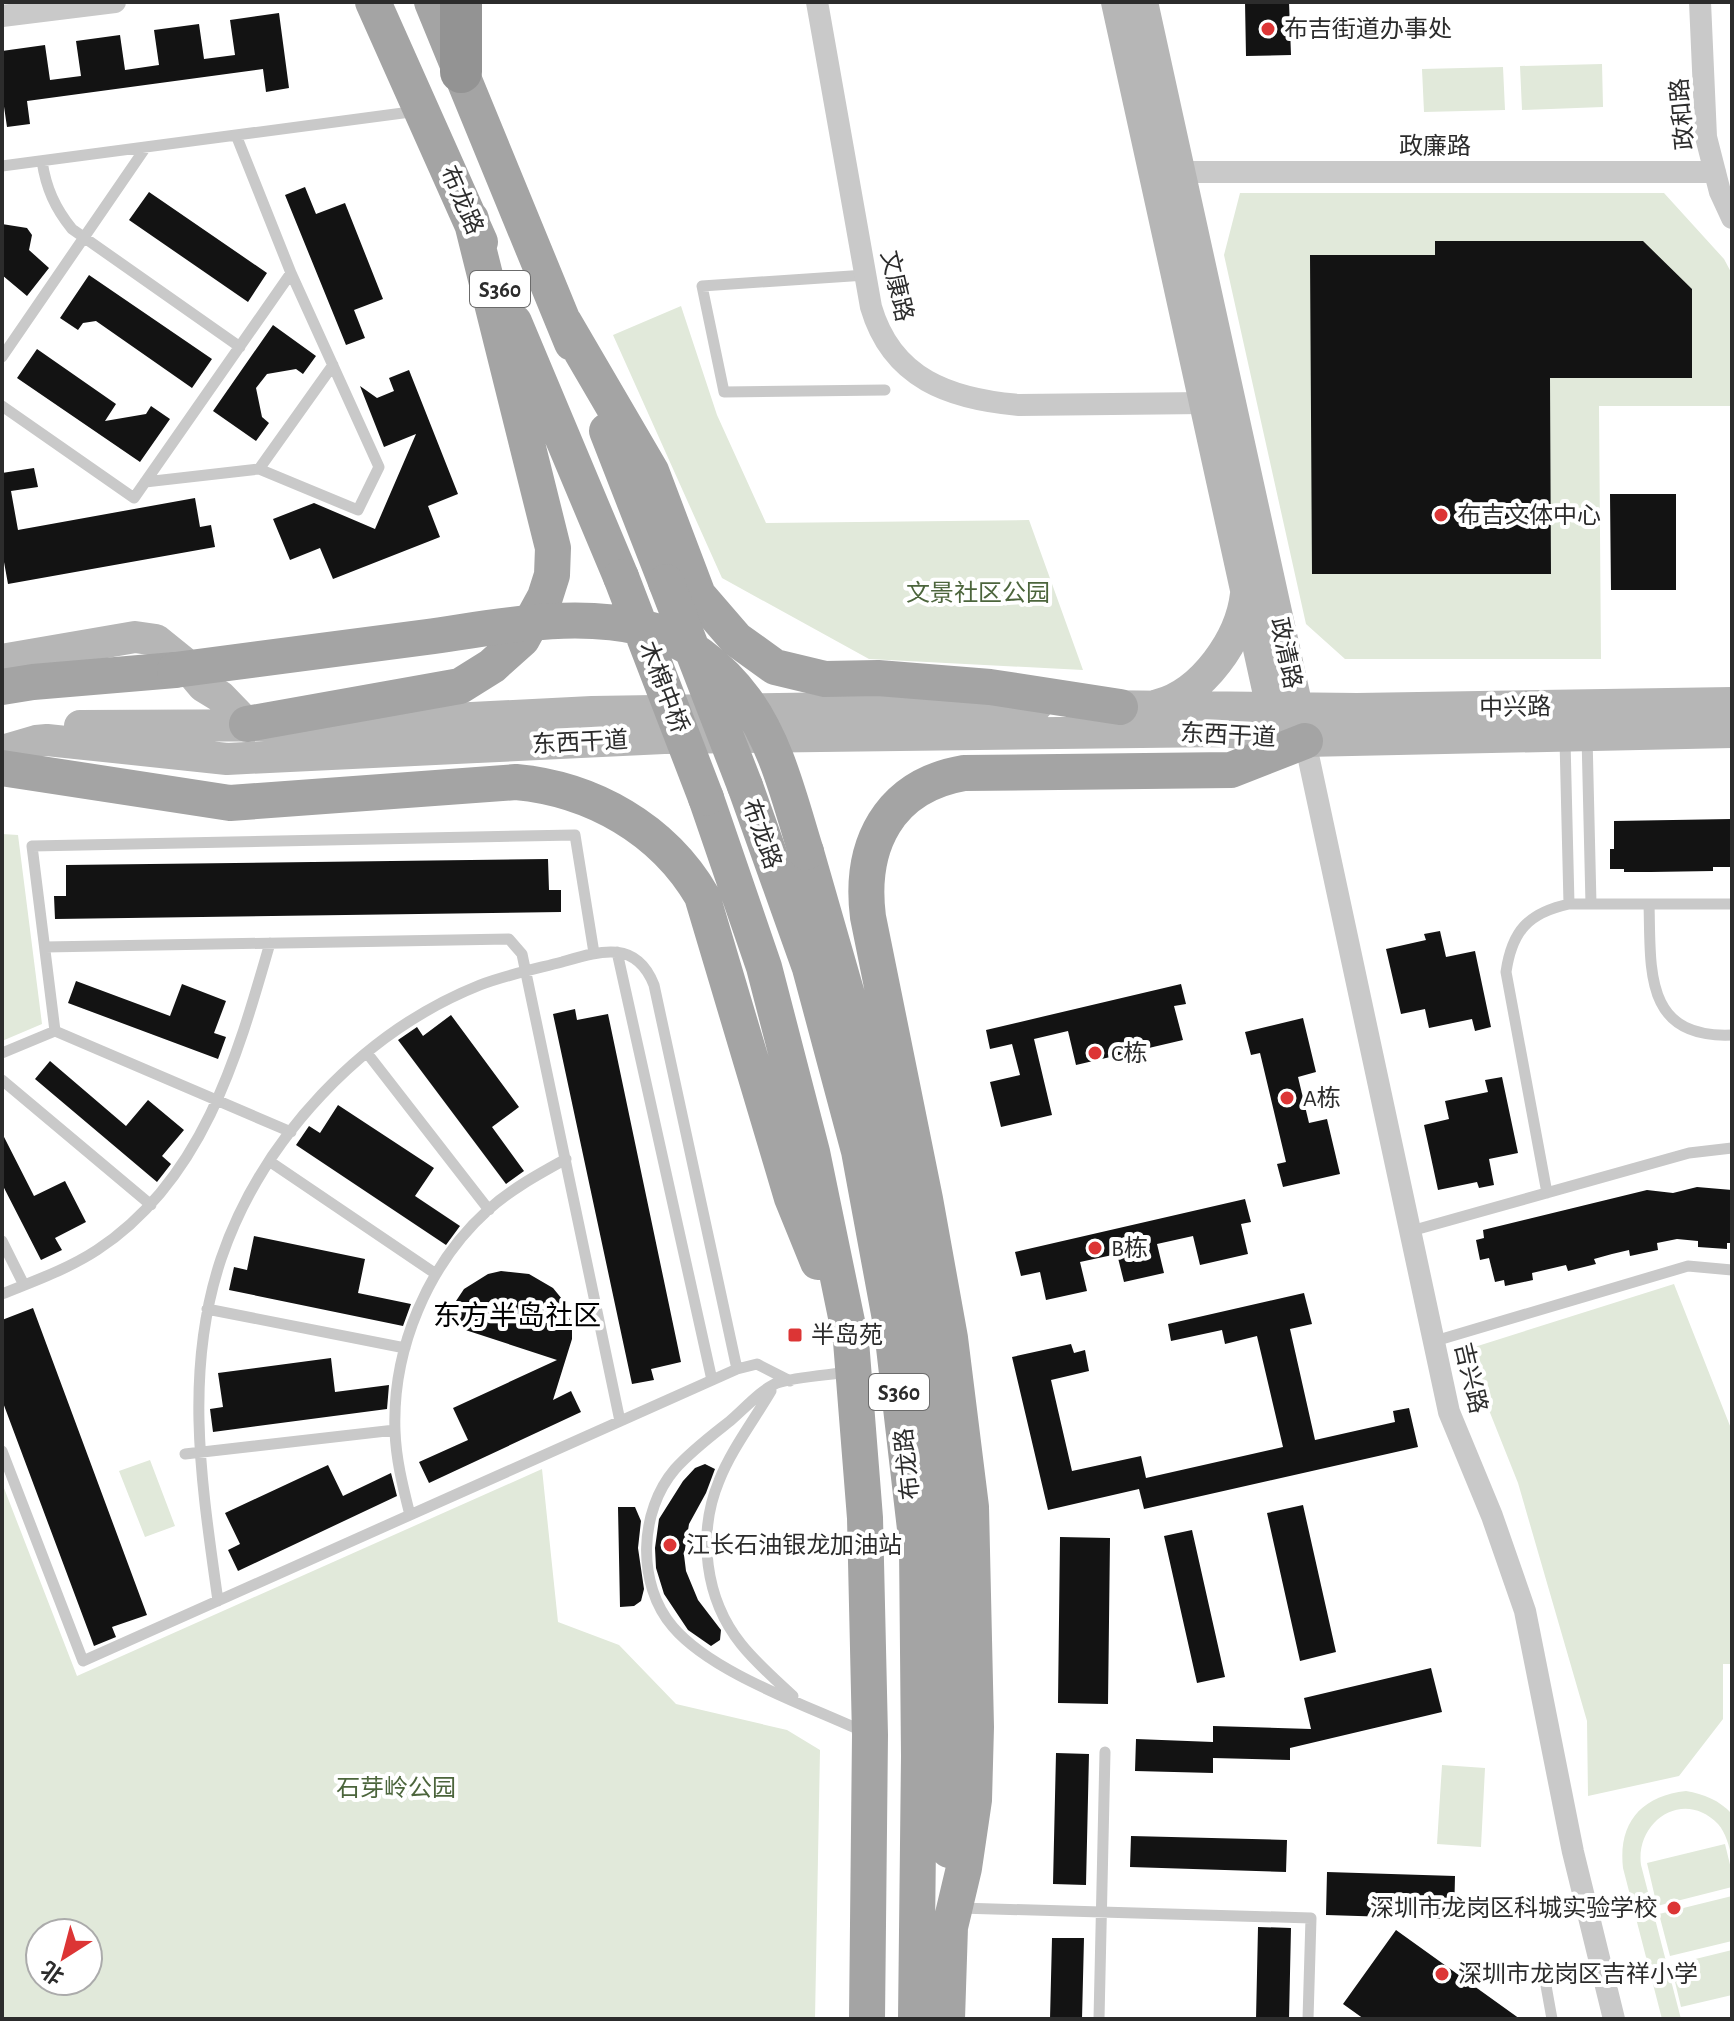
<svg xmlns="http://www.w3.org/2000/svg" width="1734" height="2021" font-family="'Alegreya Sans','Noto Sans SC',sans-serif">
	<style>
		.green { fill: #e1e9da; fill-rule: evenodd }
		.building { fill: #131313 }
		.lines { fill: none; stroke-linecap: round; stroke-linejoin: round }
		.lane { stroke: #c9c9c9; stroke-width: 11 }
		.street { stroke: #c9c9c9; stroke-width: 22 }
		.secondary { stroke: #b6b6b6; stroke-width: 32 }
		.primary { stroke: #a4a4a4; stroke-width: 36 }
		.highway { stroke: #939393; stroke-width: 42 }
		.primary-bridge { stroke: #a4a4a4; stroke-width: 36 }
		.poi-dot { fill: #dc3535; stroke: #fff; stroke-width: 3 }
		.labels { text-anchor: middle; stroke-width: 8; stroke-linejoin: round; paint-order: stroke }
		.shield { fill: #fff; stroke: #6b6b6b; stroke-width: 2 }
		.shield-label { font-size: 22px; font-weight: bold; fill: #2c2c2c }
		.poi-label { font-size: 24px; fill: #2c2c2c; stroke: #fff; text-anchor: start }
		.street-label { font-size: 24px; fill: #2c2c2c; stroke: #fff }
		.park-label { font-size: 24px; fill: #4c653c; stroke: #fff }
		.quarter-label { font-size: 28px; fill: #000; stroke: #fff }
	</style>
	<rect width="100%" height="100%" fill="#fff"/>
	<path class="green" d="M1602,64L1603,107L1522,110L1520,66Z
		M1503,67L1505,110L1424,112L1422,69Z
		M1240,193H1664L1724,259L1732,274V406H1599L1601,659H1345L1306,624L1224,255Z
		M681,306L717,415L766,523L1029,520L1083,670L869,659L722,578L613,335Z
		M2,834L18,835L42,1024L2,1041Z
		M1674,1284L1732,1431V1664H1723V1719L1679,1776L1588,1796L1587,1721L1518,1483L1465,1350Z
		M150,1460L175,1526L145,1537L119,1471Z
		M542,1469L558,1622L619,1645L676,1704L787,1730L820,1750L815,2019H2V1483L77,1676ZM40,1933H88V1981H40Z
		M1442,1765L1485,1768L1481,1847L1437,1844Z
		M1686,1791C1704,1794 1719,1800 1732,1814V1858C1729,1846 1726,1833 1718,1824C1684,1788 1635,1821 1641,1865L1681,2019H1662L1623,1868C1618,1823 1641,1796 1686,1791Z
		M1725,1844L1732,1873V1887L1657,1906L1647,1863Z
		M1732,1896V1941L1670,1956L1659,1914Z
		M1732,1950V1995L1681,2007L1671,1965Z"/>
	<path class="building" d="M1245,2H1289L1291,55L1246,56Z
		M279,13L289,88L266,92L263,69L27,101L30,124L7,127L2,93V51L45,45L50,80L81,76L76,41L120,35L125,70L159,65L154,30L199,24L204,59L235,55L230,20Z
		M305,187L316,214L345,203L383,299L354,310L365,338L346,345L285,195Z
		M149,192L267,273L248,302L129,220Z
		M2,224L27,228L32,235L29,250L49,268L27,296L2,275Z
		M1435,241H1643L1692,289V378H1550L1551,574H1312L1310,255H1435Z
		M89,275L212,359L192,388L96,321L83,323L78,330L60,318Z
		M273,325L316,356L303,374L296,369L267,374L256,388L262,417L269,423L256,441L213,411Z
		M37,349L116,404L105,421L146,414L151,406L170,419L140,462L17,378Z
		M409,370L458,494L428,506L440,537L333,579L320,548L290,560L273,519L314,503L375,529L416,434L384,447L360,386L377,398L394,391L389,378Z
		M34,468L38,487L11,491L18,530L195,498L200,527L211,525L215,547L8,584L2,551V473Z
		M1610,494H1676V590H1611Z
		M1732,819V867H1713V871L1651,872H1624V869H1610V849H1614V821Z
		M548,859L549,890H561V912L55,919L54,896H66V865Z
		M1440,931L1446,957L1475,951L1491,1027L1475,1031L1472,1019L1429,1028L1425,1009L1401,1014L1386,949L1426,940L1424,934Z
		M76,981L170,1016L182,984L226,1001L214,1033L226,1037L218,1059L68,1003Z
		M1181,984L1186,1004L1174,1006L1183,1040L1076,1065L1068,1031L1034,1039L1052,1115L1001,1127L990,1082L1020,1075L1012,1044L990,1049L986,1030Z
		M575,1009L577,1020L608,1014L681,1362L651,1369L654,1380L632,1384L553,1014Z
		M451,1015L519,1107L492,1127L524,1171L506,1184L398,1040L417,1027L423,1036Z
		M1303,1018L1316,1072L1298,1077L1309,1123L1327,1119L1340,1174L1283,1187L1277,1164L1286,1162L1260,1053L1251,1055L1245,1032Z
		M50,1061L126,1126L148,1100L184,1130L162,1156L171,1164L157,1182L35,1079Z
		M1502,1077L1518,1153L1489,1159L1494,1185L1479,1188L1477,1182L1438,1190L1424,1125L1449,1119L1445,1101L1488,1092L1485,1080Z
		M338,1105L434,1168L415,1196L460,1226L446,1245L296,1145L309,1126L320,1133Z
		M2,1133L34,1196L65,1181L86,1222L55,1238L62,1250L41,1260L2,1184Z
		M1697,1187L1732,1190V1243H1727V1249L1698,1247V1241L1677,1239L1657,1243L1658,1250L1630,1256L1629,1250L1612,1254L1594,1259L1596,1264L1568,1271L1566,1265L1532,1273L1533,1280L1505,1286L1504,1280L1495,1282L1489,1258L1480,1260L1476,1240L1484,1238L1483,1230L1647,1190L1673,1193Z
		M1245,1199L1251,1222L1241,1224L1248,1254L1200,1265L1193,1236L1157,1244L1164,1273L1124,1282L1117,1254L1080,1262L1087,1291L1046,1300L1040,1272L1021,1276L1015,1252Z
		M254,1236L365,1259L358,1293L411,1304L403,1326L229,1290L234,1267L247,1270Z
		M501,1271L529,1274L553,1288L562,1299L572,1325V1339L553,1400L571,1391L581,1412L429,1483L419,1462L468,1440L453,1408L557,1360L447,1324L456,1301L464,1289L488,1274Z
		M1304,1293L1312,1324L1290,1329L1315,1440L1395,1422L1393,1411L1409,1408L1418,1447L1144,1509L1139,1489L1048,1510L1012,1357L1071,1344L1074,1353L1085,1350L1089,1371L1051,1380L1072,1471L1141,1456L1146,1478L1283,1447L1257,1336L1225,1344L1222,1330L1171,1341L1168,1324Z
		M33,1308L147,1615L112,1627L116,1637L94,1646L2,1400V1320Z
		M331,1358L335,1392L389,1385L387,1409L213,1432L210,1409L223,1407L218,1373Z
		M705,1464L715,1469L706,1493L689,1524L684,1555L686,1571L698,1600L721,1630L720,1640L711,1646L688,1630L664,1594L656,1568L655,1548L659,1519L683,1481L695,1468Z
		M328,1465L343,1496L391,1473L397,1496L238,1571L228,1550L240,1544L225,1513Z
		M1303,1505L1336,1652L1300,1661L1267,1513Z
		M618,1507H635L641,1521L638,1548L644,1589L641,1601L634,1606L620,1607Z
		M1192,1530L1225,1677L1197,1683L1164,1536Z
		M1060,1537L1110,1538L1108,1704L1058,1703Z
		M1431,1668L1442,1712L1290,1748V1760L1213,1758V1773L1135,1771L1136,1739L1213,1742V1726L1311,1729L1304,1698Z
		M1056,1753L1089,1754L1086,1885L1053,1884Z
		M1131,1836L1287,1840L1286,1872L1130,1867Z
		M1327,1872L1455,1876L1454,1919L1326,1915Z
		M1258,1927L1291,1928L1289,2019H1256Z
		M1396,1930L1520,2019H1364L1343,2004Z
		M1052,1938H1084L1082,2019H1050Z"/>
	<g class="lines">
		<path class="lane" d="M42,161C46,188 55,208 72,229L240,347
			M2,166L418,111
			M866,275L702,286L724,392L885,390
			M2,357L146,147
			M2,406L134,498L291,273L236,135
			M259,469L333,365
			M145,482L259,469L358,510L379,467L291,273
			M1587,736L1591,904
			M1565,740L1569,904
			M1649,904C1651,969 1643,1039 1732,1035
			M45,947L509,939L522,954L620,1421
			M617,952L712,1380
			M55,1031L291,1132
			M2,1053L55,1031L32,846L575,835L594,953
			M367,1053L489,1210
			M2,1080L151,1205
			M269,1161L436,1274
			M1547,1193L1506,972C1512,931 1528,913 1569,904H1732
			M1411,1231L1689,1153L1732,1148
			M2,1241L24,1285
			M2,1294C34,1281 68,1269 97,1250C202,1181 237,1058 270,943
			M207,1309L405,1348
			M1435,1341L1688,1266L1732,1270
			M849,1372C829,1375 795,1377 777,1383C763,1388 742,1411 730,1421C711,1436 691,1451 675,1469C639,1511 636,1584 673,1627C712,1673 806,1705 862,1731
			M771,1391C754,1420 731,1450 719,1481C697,1534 705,1599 741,1644C756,1663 776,1680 793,1696
			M2,1451L83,1661L737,1369L757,1364L790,1381
			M185,1454L395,1430
			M410,1515C403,1487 396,1460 395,1431C392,1349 428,1264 488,1210C511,1189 539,1174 566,1159
			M218,1601C202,1486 183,1373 221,1259C262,1139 362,1032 480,985C506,975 535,969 562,962C600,951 636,939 654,985L737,1369
			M960,1908L1311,1918L1308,2019
			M1543,1969L1552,2019
			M1099,2019L1105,1752"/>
		<path class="street" d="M817,2L871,307C892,379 950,399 1019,405L1205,403
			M1700,2L1706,137L1720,192L1732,218
			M2,16L115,2
			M1168,172H1715
			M1305,741L1449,1412L1492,1516L1525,1611L1573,1852L1614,2019"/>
		<path class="secondary" d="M1117,2L1272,708L1285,721
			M1142,2L1301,726
			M2,660L135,637L156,640L182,661L203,686L221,697L247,724
			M1158,705C1203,693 1241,639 1246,594
			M1095,706L1357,709L1732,703
			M80,726L334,725L592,712L1037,705
			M2,751L36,741L47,740L227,759L664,738L1224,731L1305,741L1732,732"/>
		<path class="primary" d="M373,2L480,242
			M432,2L572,343
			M514,322L621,577
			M564,322L651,471L698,595L736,639L775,667L825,679L878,678L990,687L1120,707
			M607,431L666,582
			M2,687L33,682L175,670
			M247,724L460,686L492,666L522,639L545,597L552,575L553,548L471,219
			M2,768L230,803L516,782C592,789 663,829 702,896L792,1198L818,1262
			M745,786L810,968L859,1151L892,1330L917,1546L919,1756L916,2019
			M706,798L764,967L812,1152L851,1341L865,1518L870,1735L867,2019
			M806,852L879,1106L903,1215L919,1312L938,1476L951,1641L947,1742L949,1850
			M947,2019L950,1927L964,1868L974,1800L976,1727L971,1507L950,1338L925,1199L868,917C859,846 888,786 964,773L1231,770L1305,741"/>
		<path class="highway" d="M461,72V2"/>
		<path class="primary-bridge" d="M621,577L706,798
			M666,582L745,786
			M175,670C259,659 343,648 427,637C498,627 573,611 644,628C683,637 722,668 745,700C777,744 790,801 806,852"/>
	</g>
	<g class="poi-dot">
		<circle cx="1268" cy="29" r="8"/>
		<circle cx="1441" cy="515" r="8"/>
		<circle cx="1095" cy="1053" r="8"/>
		<circle cx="1287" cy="1098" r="8"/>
		<circle cx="1095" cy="1248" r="8"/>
		<rect x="787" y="1327" width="16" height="16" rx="4"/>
		<circle cx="670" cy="1545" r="8"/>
		<circle cx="1674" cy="1908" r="8"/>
		<circle cx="1442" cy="1974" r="8"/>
	</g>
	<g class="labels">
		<g class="shield">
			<rect x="470" y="271" width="60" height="36" rx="6"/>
			<rect x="869" y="1374" width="60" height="36" rx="6"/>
		</g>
		<g class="shield-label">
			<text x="500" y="297">S360</text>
			<text x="899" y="1400">S360</text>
		</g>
		<g class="poi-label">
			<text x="1284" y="37">布吉街道办事处</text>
			<text x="1457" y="523">布吉文体中心</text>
			<text x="1111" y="1061">C栋</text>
			<text x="1303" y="1106">A栋</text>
			<text x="1111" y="1256">B栋</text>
			<text x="811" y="1343">半岛苑</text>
			<text x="686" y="1553">江长石油银龙加油站</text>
			<text x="1658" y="1916" text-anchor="end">深圳市龙岗区科城实验学校</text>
			<text x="1458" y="1982">深圳市龙岗区吉祥小学</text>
		</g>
		<g class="street-label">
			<text transform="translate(1682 114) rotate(-95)" y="8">政和路</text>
			<text x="1435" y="154">政廉路</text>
			<text transform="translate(462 200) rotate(66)" y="8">布龙路</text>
			<text transform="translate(897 286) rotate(77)" y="8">文康路</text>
			<text transform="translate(1286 653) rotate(78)" y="8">政清路</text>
			<text transform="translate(664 687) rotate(69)" y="8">木棉中桥</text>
			<text transform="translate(1515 707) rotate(-1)" y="8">中兴路</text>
			<text transform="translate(1228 735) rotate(3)" y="8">东西干道</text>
			<text transform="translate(580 742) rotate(-3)" y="8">东西干道</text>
			<text transform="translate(762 834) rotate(70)" y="8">布龙路</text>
			<text transform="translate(1471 1378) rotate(77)" y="8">吉兴路</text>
			<text transform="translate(907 1464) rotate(-96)" y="8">布龙路</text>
		</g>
		<g class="park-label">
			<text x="978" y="601">文景社区公园</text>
			<text x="396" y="1796">石芽岭公园</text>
		</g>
		<g class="quarter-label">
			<text x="517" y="1325">东方半岛社区</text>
		</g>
	</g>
	<rect width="1734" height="2021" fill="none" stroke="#2c2c2c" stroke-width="8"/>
	<g transform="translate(64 1957) rotate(216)"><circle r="38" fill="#ffffff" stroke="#ababab" stroke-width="2"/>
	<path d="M0-6L14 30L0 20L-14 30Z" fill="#dc3535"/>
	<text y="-12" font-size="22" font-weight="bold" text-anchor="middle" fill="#2c2c2c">北</text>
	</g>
</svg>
